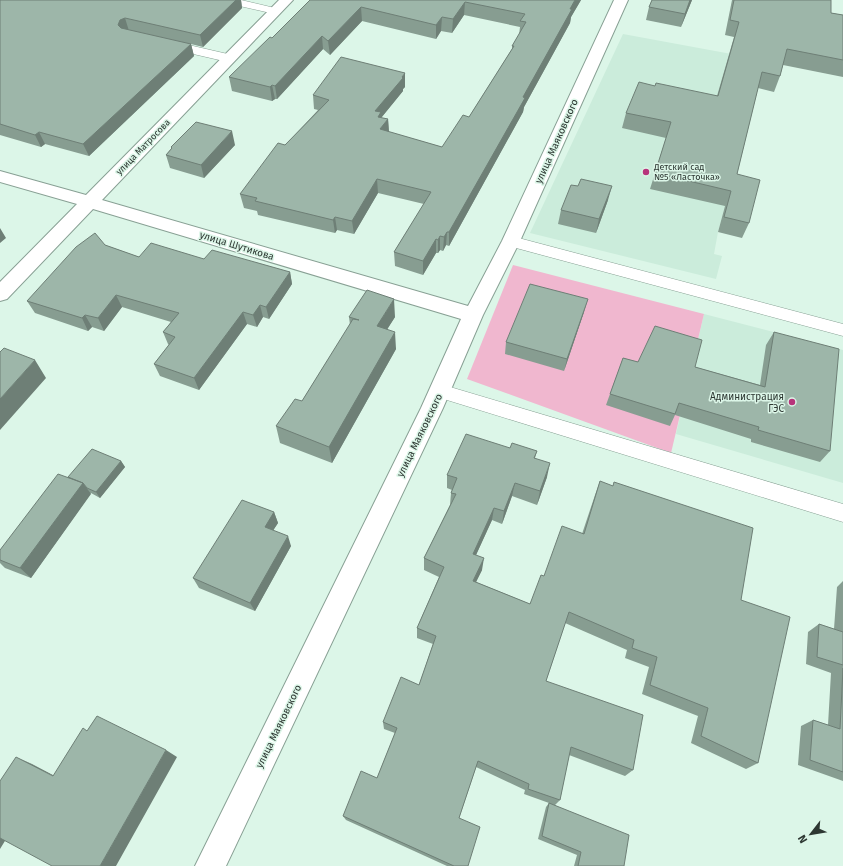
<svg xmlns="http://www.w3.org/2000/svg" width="843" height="866" font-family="'Fira Sans',sans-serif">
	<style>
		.built { fill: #cbecdb }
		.green { fill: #f0b7cf }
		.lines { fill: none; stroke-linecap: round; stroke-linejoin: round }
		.lane-casing { stroke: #88a094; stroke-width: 1 }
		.street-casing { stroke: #88a094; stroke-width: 2 }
		.lane { fill: #fff; fill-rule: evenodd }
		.street { fill: #fff; fill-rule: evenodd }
		.wall { fill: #879d91 }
		.shaded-wall { fill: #6e7f76 }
		.building { fill: #9db6a9; stroke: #6e7f76 }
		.poi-dot { fill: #b7347b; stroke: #dcf6e8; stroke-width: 1.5 }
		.labels { text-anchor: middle; stroke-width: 3; stroke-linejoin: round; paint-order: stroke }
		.far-street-label { font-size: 9px; fill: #2d3732; stroke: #dcf6e8 }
		.far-poi-label { font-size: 9px; fill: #2d3732; stroke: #dcf6e8; text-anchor: start }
		.street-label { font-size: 10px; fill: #2d3732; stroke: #dcf6e8 }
		.poi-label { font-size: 10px; fill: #2d3732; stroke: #dcf6e8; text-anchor: end }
	</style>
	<rect width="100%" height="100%" fill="#dcf6e8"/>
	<path class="built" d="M623,34L764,60L718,232L714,254L722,256L716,279L530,233Z
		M704,314L843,350V483L676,434Z"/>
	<path class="green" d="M513,265L704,314L671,453L467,379Z"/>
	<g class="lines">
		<defs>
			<path id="lane" d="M220,0H241L279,9L281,11L279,13L275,14L222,2Z
				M167,40L232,55L234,58L232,61L228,62L163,47L161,44L163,41Z
				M511,236L843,324V336L505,245L503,241L505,237Z
				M440,384L843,504V522L434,396L431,391L434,386Z"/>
			<path id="street" d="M279,0H293L102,200L468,306L502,241L614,0H628L520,241L483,315L443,408L226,866H195L421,408L461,319L93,209L7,299L0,301V282L77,204L0,182V171L86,195Z"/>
		</defs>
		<use href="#lane" class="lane-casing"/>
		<use href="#street" class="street-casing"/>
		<use href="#lane" class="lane"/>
		<use href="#street" class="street"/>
	</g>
	<path class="wall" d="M0,0H241L242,8L203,47L191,44L194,56L89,156L45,144L41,147L0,135Z
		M310,0H581L571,17L570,23L524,107L523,112L449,246L446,245L443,251L440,250L438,253H436L423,275L395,266L394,252L424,204L378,193L354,234L337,230L335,233L258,215L257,211L244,208L240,194L318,110L314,109L313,95L405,87L403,89V91L381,118L388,119L389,132L442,147L469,117L512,49V46L519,35L520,27L464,15L452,33L441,31L436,39L362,21L330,55L323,49L277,99H275L272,101L232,91L229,77L272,38Z
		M652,0H692L681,27L646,20L649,7Z
		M732,0H831V13L843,15V77L783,65L780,76L774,92L758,88L737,174L749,223L742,238L718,232L725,206L650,189L666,138L622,128L626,113L655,86L717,96L734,37L725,35Z
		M235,145L204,178L170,168L166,155L171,149V147Z
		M608,200L596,233L558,224L561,210Z
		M105,245L139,257L204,259L290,272L292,284L269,319L263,317L257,327L247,324L199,390L160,376L154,364L169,345L168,344L163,332L171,322L122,307L104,331L92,327L88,331L35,313L27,301Z
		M584,312L564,371L505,354L506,342Z
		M349,317H395L387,329L396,349L332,463L280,443L276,426L302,401L350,325Z
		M774,332L830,451L820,462L751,442V439L675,415L670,426L606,405L623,358L638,362L695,367L760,385L766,345Z
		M510,448L537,451L535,458L547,477L537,505L512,496L502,524L492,520L476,555L482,570L476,582L530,604L544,576L582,534L595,495L600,481L741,600L758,763L746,769L691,743L698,716L642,694L649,667L625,658L627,650L565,623L546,681L633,770L625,776L569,755L560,800L555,805L624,866H574L577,855L538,839L546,807L549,803L524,794L525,790L476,767L459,818L468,866H447L346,820L343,816L377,778L395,733L384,729L383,722L419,685L433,644L417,638V628L439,577L424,570V558L450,505L451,493L452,490L447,488V475Z
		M121,461L125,467L100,498L91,493L31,578L5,568L0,563V550L68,477Z
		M274,512L278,523L273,530L291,546L255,611L199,588L193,578Z
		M843,581V781L798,765L801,726L813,720L828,725L831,673L806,664L808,632L819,624L834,629L837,587Z"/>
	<path class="shaded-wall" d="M236,0H241L242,8L203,47L200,35Z
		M575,0H581L571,17L570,23L524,107L523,112L449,246V232L523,97Z
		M690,0H692L681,27L685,14Z
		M465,2L464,15L452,33L453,19Z
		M361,7L362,21L330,55L328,41Z
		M442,17L441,31L436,39V25Z
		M125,18L129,31L124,32L118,25L120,20Z
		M322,36L323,49L277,99L275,86Z
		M191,44L194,56L89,156L83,144Z
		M405,73V87L403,89V91L381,118L379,131L375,111Z
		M272,85L275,99L272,101L270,87Z
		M388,119L389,133L380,129Z
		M232,131L235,145L204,178L201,165Z
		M39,132L45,144L41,147L35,135Z
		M377,179L378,193L354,234L352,221Z
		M612,186L608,200L596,233L599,219Z
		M335,217L337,230L335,233L333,220Z
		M0,228L6,238L0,243Z
		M447,232L446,245L443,251L444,237Z
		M440,236V250L438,253V240Z
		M436,239V253L423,275V261Z
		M290,272L292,284L269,319L266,307Z
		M116,295L122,307L104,331L98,318Z
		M394,299L395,317L378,344L377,326Z
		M588,299L584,312L564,371L567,359Z
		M260,305L263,317L257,327L253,315Z
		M243,312L247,324L199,390L194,378Z
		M85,315L92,327L88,331L82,318Z
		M395,332L396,349L332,463L329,447Z
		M35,360L46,378L0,430V399Z
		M121,461L125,467L100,498L96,492Z
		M550,463L547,477L537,505L540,491Z
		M83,483L91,494L31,578L20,568Z
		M515,483L512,496L502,524L504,511Z
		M494,508L492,520L471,566L473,554Z
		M274,512L278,523L269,537L265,527Z
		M288,536L291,546L255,611L250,603Z
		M484,558L482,570L471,592L473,581Z
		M166,750L177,757L116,866H100Z
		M16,757L32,764L68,783L53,776Z
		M0,834L8,836L0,849Z"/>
	<path class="building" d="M0,0H236L200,35L125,18L120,20L118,25L121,28L191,44L83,144L39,132L35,135L0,124Z
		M310,0H575L570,9H572L523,97L525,98L449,232H447L444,237L440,236L438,240L436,239L423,261L394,252L431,192L377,179L352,221L335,217L333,220L255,201L257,198L240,194L278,143L285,145L329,100L313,95L341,57L405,73L402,77L403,78L375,111L381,112L378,117L388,119L380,129L442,147L463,115L469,117L514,46H512L526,22L520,21L525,14L465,2L453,19L442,17L436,25L361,7L328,41L322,36L275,86L272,85L270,87L229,77L270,37L272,38Z
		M652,0H690L685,14L649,7Z
		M734,0H831V13L843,15V60L787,49L780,76L762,72L737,174L760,180L749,223L724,217L731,191L655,173L671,122L626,113L639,82L655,86L656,83L718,96L739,22L730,20Z
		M196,122L232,131L201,165L166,155L172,148L171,147Z
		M581,179L612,186L599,219L561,210L571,185L578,186Z
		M95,233L105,245L139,257L151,243L204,259L212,250L290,272L266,307L260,305L253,315L243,312L194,378L154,364L175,337L163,332L179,313L116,295L98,318L85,315L82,318L27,301L76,247Z
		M530,284L588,299L567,359L506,342Z
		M367,290L394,299L377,326L395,332L329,447L276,426L295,399L302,401L353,319L359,320L349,317Z
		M655,326L702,340L695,367L765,387L774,332L839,349L830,451L758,430L759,427L679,403L675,414L610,394L623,358L638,362Z
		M4,348L35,360L0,399V352Z
		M466,434L510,448L512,443L537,451L534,458L550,463L540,491L515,483L504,511L494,508L473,554L484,558L473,581L530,604L541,575L544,576L562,526L584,534L600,481L613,486L614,482L753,528L741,600L790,617L758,763L701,736L708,708L650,685L657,657L632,648L634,640L569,612L546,681L643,715L633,770L571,747L560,800L528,789L529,784L478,761L459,818L480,827L468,866H454L343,816L361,771L377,778L397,728L383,722L401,677L419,685L436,636L417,628L444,567L424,558L456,494L451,493L457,478L447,475Z
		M92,449L121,461L96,492L87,488L83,483L68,477Z
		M58,474L83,483L20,568L0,560V550Z
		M242,500L274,512L265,527L288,536L250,603L193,578Z
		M819,624L843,632V665L817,657Z
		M843,668V772L810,760L813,720L840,729Z
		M97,716L166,750L100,866H52L0,838V781L16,757L53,776L83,728L87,731Z
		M549,803L629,835L624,866H578L581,852L542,836Z"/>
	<g class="poi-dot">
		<circle cx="646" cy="172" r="4"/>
		<circle cx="792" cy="402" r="4"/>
	</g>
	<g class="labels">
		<g class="far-street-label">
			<text transform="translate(143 147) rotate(-46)" y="3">улица Матросова</text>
		</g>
		<g class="far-poi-label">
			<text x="654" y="170">Детский сад<tspan x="654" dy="10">№5 «Ласточка»</tspan></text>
		</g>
		<g class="street-label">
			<text transform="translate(556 141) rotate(-66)" y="4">улица Маяковского</text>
			<text transform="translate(237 245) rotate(17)" y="4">улица Шутикова</text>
			<text transform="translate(419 435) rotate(-64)" y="4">улица Маяковского</text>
			<text transform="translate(278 726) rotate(-64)" y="4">улица Маяковского</text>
		</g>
		<g class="poi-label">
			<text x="784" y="400">Администрация<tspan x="784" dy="12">ГЭС</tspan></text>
		</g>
	</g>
	<g transform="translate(811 834) rotate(239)" stroke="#dcf6e8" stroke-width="3" paint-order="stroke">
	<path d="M0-3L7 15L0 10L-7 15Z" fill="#2d3732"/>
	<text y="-6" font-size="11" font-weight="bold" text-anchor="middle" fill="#2d3732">N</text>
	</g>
</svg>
